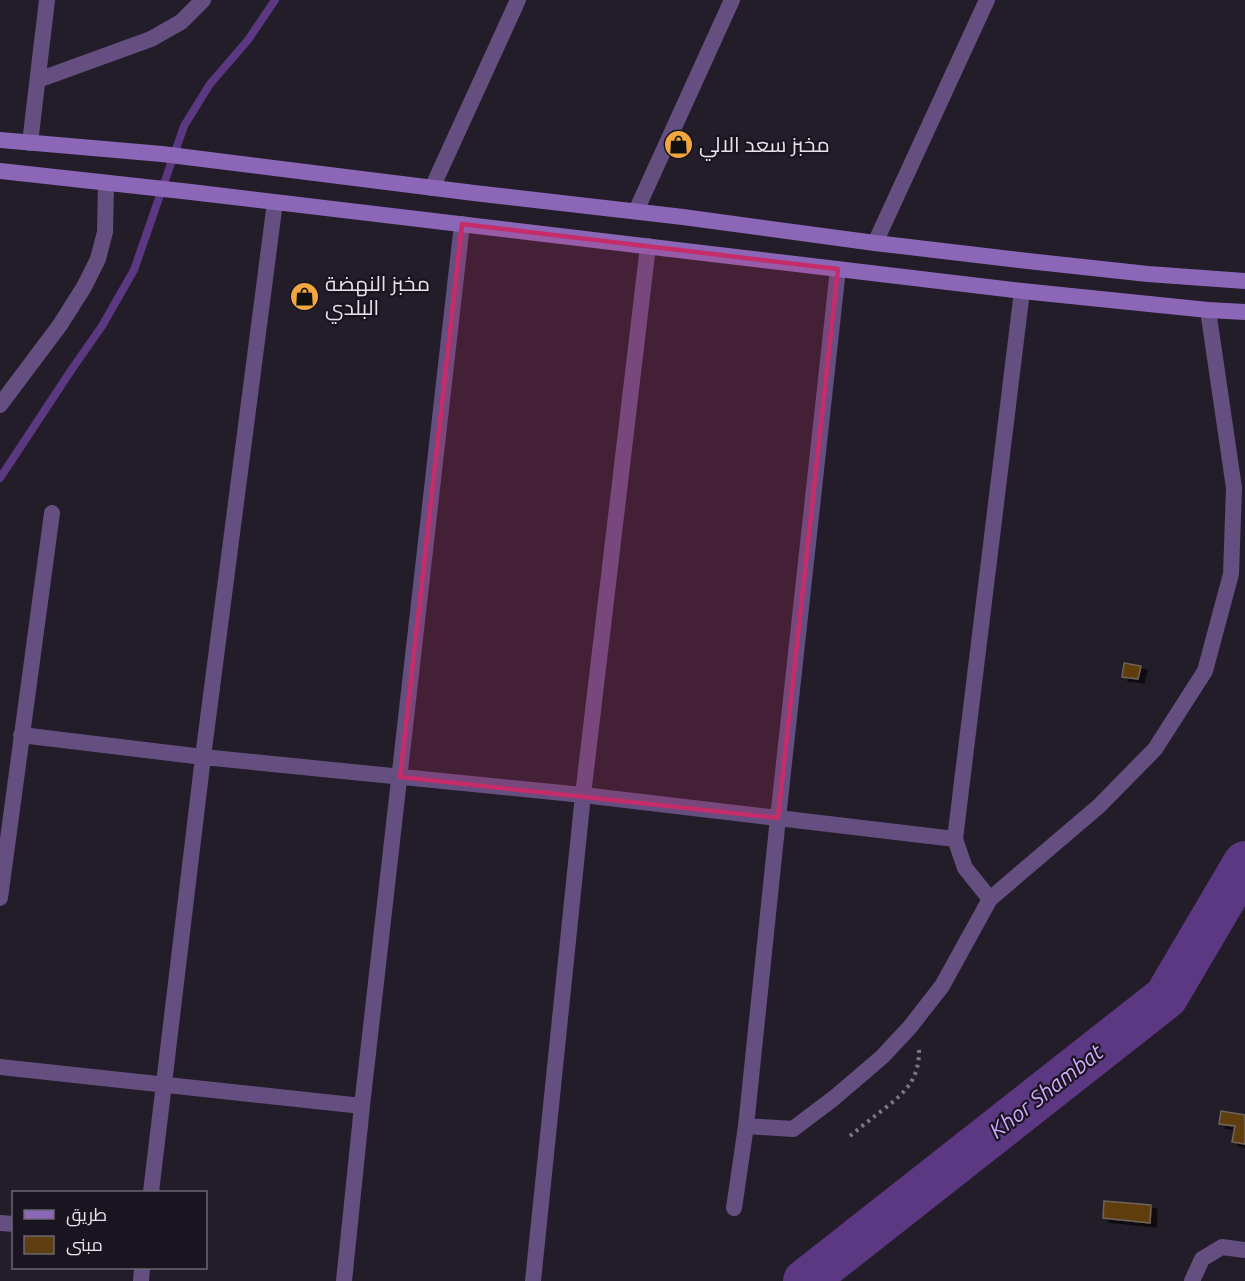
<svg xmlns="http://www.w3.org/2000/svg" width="1245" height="1281" font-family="Ubuntu,Cairo,sans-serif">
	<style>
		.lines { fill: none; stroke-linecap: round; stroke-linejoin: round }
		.stream { stroke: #5c3782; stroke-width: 8 }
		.river { stroke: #5c3782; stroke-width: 44 }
		.building { fill: #5f3e11; stroke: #6f6458; stroke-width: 1.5; filter: url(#shadow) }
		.path { stroke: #7c7882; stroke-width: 4; stroke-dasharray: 3 4.5; stroke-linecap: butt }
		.minor { stroke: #654e80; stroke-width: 16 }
		.secondary { stroke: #8c67b7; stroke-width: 16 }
		.marked { fill: #c62c69; fill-opacity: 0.2; stroke: #c62c69; stroke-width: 4.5; stroke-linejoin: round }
		.labels { text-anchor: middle; stroke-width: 4.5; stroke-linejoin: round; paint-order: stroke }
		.poi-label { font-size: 21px; fill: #e6e3eb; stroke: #19141f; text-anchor: start }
		.water-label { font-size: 22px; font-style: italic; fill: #d0aaff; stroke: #19141f }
	</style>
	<defs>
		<filter id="shadow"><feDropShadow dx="6" dy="4" stdDeviation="0" flood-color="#0009"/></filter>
	</defs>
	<rect width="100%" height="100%" fill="#221d29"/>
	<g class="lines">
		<path class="stream" d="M0,478L72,369L102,326L134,270L184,126L210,84L248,40L275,0"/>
		<path class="river" d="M805,1281L1166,997L1245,863"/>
	</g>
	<path class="building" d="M1124,663L1141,666L1138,679L1122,677Z
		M1221,1111L1245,1115V1144L1232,1142L1235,1126L1219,1124Z
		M1104,1201L1151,1205L1150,1223L1103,1218Z"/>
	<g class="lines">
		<path class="path" d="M850,1136C861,1127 872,1118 884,1109C907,1091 920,1078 919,1047"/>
		<path class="minor" d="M38,80L151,39L181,22L203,0
			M30,143L47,0
			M432,188L518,0
			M636,211L732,0
			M875,243L987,0
			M0,405L60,325L84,287L98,259L105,232L106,183
			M21,735L203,757L583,795L955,839
			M0,898L52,513
			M990,899L965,868L955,839L1022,291
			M0,1067L362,1106
			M746,1126L793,1129L834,1098L882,1057L910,1027L942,986L990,899L1099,806L1155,749L1205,671L1231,574L1234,488L1208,310
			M151,1192L203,757L275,202
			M734,1208L746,1126L778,818L838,269
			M0,1223L14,1224
			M141,1281L142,1268
			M344,1281L362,1106L462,224
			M533,1281L583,795L648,246
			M1192,1281L1202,1259L1222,1247L1245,1250"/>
		<path class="secondary" d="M0,140L162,154L474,193L683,217L875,243L1028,261L1148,274L1245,281
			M0,171L191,192L1022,291L1208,310L1245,312"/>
	</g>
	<path class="marked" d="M462,224L838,269L778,818L400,777Z"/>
	<defs>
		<symbol id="shop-disc" viewBox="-11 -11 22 22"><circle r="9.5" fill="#f1a640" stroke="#19141f"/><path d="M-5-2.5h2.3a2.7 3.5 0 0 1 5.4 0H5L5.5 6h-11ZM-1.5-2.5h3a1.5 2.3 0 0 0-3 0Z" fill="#111"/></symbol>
	</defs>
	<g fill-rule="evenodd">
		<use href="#shop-disc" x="662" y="128" width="33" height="33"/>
		<use href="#shop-disc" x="288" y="280" width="33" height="33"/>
	</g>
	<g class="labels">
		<g class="poi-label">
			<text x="699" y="152">مخبز سعد الالي</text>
			<text x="325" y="291">مخبز النهضة<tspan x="325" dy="24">البلدي</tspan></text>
		</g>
		<g class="water-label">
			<text transform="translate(1046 1091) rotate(-38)" y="8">Khor Shambat</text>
		</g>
	</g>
	<rect x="12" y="1191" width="195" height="78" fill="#19141f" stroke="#6b6771" stroke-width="1.5"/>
	<rect x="24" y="1210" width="30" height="9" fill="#8c67b7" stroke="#6b6771" stroke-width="1.5"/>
	<text x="66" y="1221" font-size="18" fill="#e6e3eb">طريق</text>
	<rect x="24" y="1236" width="30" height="18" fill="#5f3e11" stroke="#6b6771" stroke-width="1.5"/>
	<text x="66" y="1251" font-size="18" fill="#e6e3eb">مبنى</text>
</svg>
